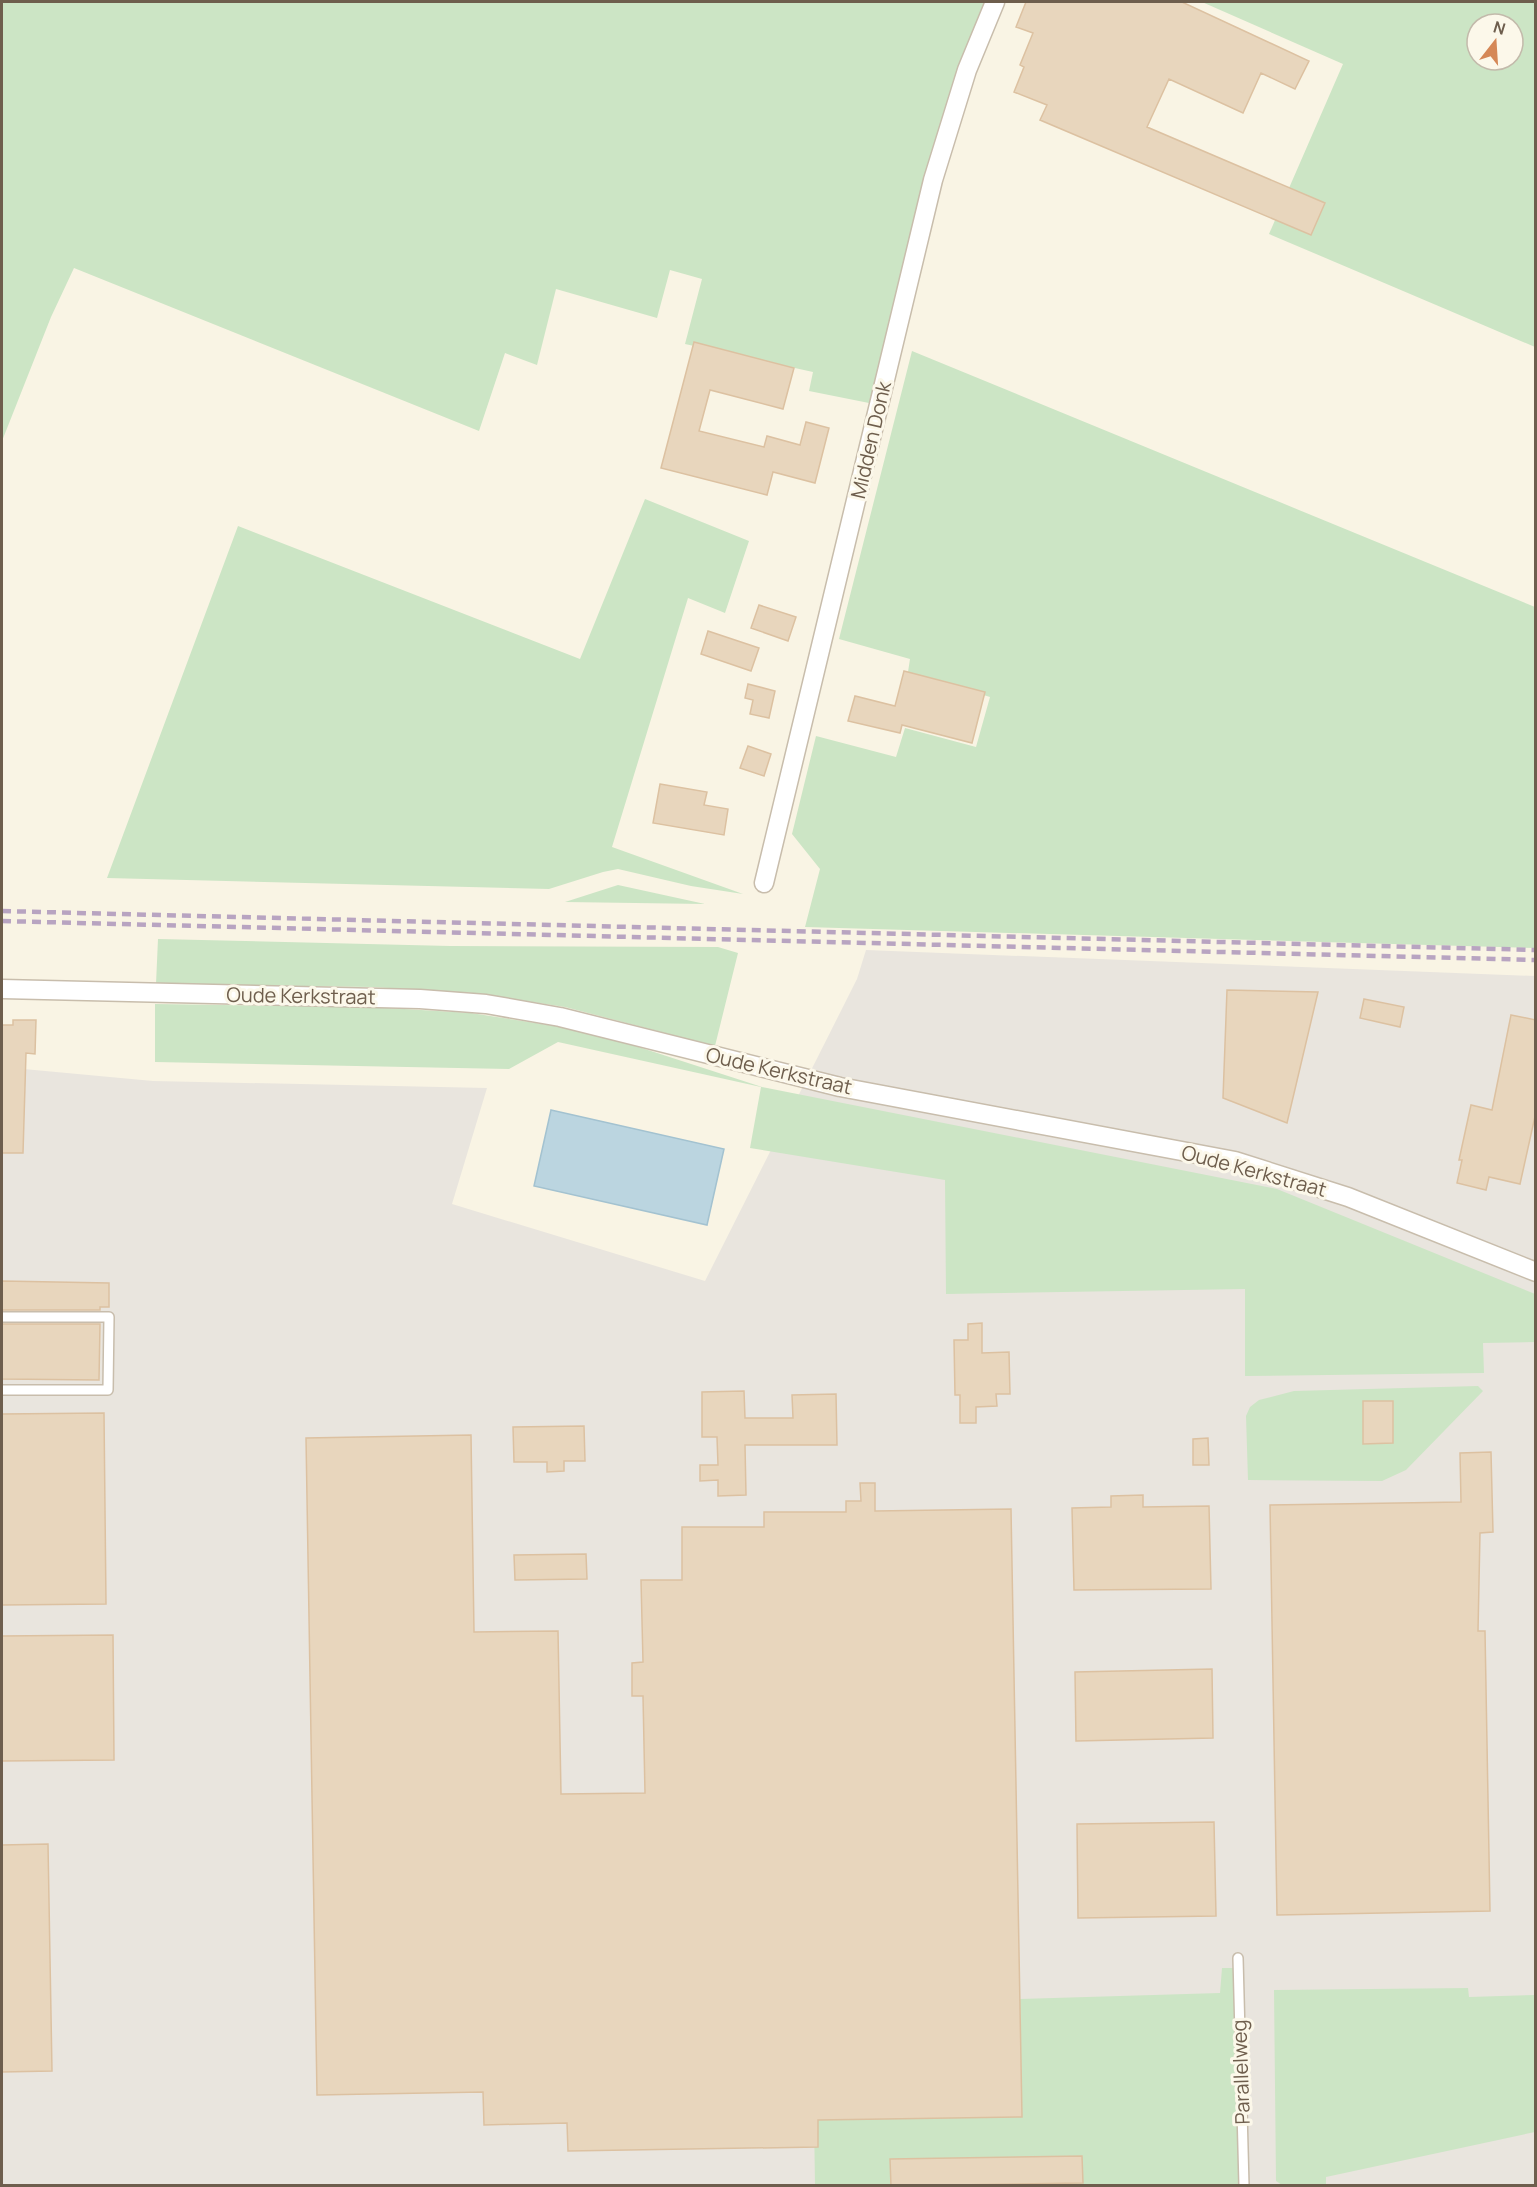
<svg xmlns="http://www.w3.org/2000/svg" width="1537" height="2187" font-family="Manrope,sans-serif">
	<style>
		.industrial { fill: #e9e5de }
		.green { fill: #cce5c5; fill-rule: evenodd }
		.water { fill: #bbd5e0; stroke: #a3c2d0; stroke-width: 1.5 }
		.building { fill: #e8d6bd; stroke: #dcc1a1; stroke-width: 1.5 }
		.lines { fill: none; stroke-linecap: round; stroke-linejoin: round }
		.service-casing { stroke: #c8bdac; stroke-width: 12 }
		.minor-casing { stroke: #c8bdac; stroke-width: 21 }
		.service { stroke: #fff; stroke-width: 9 }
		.minor { stroke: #fff; stroke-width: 18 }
		.rail { stroke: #b8a4c1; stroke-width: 4.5; stroke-dasharray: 9 6; stroke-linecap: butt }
		.labels { text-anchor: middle; stroke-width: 6; stroke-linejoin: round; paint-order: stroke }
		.street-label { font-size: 20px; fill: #6e5e4d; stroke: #fcf8ea }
	</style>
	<rect width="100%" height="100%" fill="#f9f4e4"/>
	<path class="industrial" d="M866,950L1535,976V2185H2V1067L153,1081L487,1088L452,1204L705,1281L857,979Z"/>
	<path class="green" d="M2,2H989L951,99L869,403L809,391L813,372L685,344L702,279L670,270L657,318L556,289L537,365L505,353L479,431L74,268L51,317L2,441Z
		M1202,2H1535V347L1269,234L1343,64ZM1477,24H1513V60H1477Z
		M912,351L1535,607V948L805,927L820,869L792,834L816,736L896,757L905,728L976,747L990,697L908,672L910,659L839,639Z
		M645,499L749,541L725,613L688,598L612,847L743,894L691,886L618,869L603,872L549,889L107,878L238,526L580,659Z
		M618,885L705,904L565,902Z
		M158,939L450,946L718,947L738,953L715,1046L565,1007L473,993L372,987L156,984Z
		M155,1004L371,1007L471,1013L561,1027L614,1039L762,1087L1277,1189L1535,1294V1342L1483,1343L1484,1373L1245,1376V1289L946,1294L945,1180L750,1148L761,1087L558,1042L509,1069L155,1062Z
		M1478,1386L1483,1391L1406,1470L1382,1481L1248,1480L1246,1416L1250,1407L1259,1400L1294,1391Z
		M1222,1968H1233L1239,2185H815L814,2120L1022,2115L1020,1999L1220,1993Z
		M1468,1988L1469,1997L1535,1995V2132L1326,2177V2185H1282L1276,2181L1274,1990Z"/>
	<path class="water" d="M551,1110L724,1149L707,1225L534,1186Z"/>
	<path class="building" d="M1026,2H1182L1309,61L1295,89L1261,73L1243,113L1169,79L1147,127L1325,203L1311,235L1040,120L1047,105L1014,92L1024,67L1020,65L1033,33L1016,27Z
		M694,342L794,368L783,409L710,390L699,431L764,447L767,436L800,445L806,422L829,428L815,483L773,472L767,495L661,468Z
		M759,605L796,617L788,641L751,628Z
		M708,631L759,648L751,671L701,654Z
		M904,671L985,692L972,743L902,725L900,733L848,721L855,696L895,706Z
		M748,684L775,691L769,718L750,714L753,700L745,698Z
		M748,746L771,754L764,776L740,768Z
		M660,784L707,792L704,805L728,809L724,835L653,823Z
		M1227,990L1318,992L1287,1123L1223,1098Z
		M1364,999L1404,1007L1400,1027L1360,1018Z
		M1511,1015L1536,1020V1112L1520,1184L1489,1177L1486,1190L1457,1183L1462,1160H1459L1471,1105L1492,1110Z
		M13,1020H36L35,1054L26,1053L23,1153H2V1025H13Z
		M2,1281L109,1283V1307H100V1310H2Z
		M982,1323V1353L1009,1352L1010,1394H996L997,1406L976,1407V1423H960V1395H955L954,1340H968V1324Z
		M2,1324H100L99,1380L2,1379Z
		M744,1391L745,1418H793L792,1395L836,1394L837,1445H745L746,1495L718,1496V1480L700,1481V1465H718L717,1437H702V1392Z
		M1363,1401H1393V1443L1363,1444Z
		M104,1413L106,1604L2,1605V1414Z
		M584,1426L585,1461H564V1471L547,1472V1462H514L513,1427Z
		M471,1435L474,1632L558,1631L561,1794L645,1793L643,1696H632V1663L643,1662L641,1580H682V1527H764V1512H846V1501H861L860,1483H875V1511L1011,1509L1022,2117L818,2120V2147L568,2151L567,2123L484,2125L483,2092L317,2095L306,1438Z
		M1208,1438L1209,1465H1193V1439Z
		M1491,1452L1493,1532L1480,1533L1478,1631H1485L1490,1911L1277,1915L1270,1505L1461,1502L1460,1453Z
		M1143,1495V1507L1209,1506L1211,1589L1074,1590L1072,1508L1111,1507V1496Z
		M586,1554L587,1579L515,1580L514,1555Z
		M113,1635L114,1760L2,1761V1636Z
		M1212,1669L1213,1738L1076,1741L1075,1672Z
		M1214,1822L1216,1916L1078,1918L1077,1824Z
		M48,1844L52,2071L2,2072V1845Z
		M1082,2156L1083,2183L891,2186L890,2159Z"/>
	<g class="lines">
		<defs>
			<path id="service" d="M2,1317H109L108,1390H2
				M1238,1958L1244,2186"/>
			<path id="minor" d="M764,883L933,180L967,70L995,2
				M2,989L420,999L486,1004L560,1017L840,1087L1235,1161L1348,1197L1536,1272"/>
		</defs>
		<use href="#service" class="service-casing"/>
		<use href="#minor" class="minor-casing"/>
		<use href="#service" class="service"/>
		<use href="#minor" class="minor"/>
		<path class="rail" d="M2,911L1536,950
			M2,921L1536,960"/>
	</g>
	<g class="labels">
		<g class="street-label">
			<text transform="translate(871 440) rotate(-77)" y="7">Midden Donk</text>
			<text transform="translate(301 996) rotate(1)" y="7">Oude Kerkstraat</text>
			<text transform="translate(779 1071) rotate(13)" y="7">Oude Kerkstraat</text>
			<text transform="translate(1254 1171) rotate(15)" y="7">Oude Kerkstraat</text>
			<text transform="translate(1241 2072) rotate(-92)" y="7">Parallelweg</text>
		</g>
	</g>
	<rect width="1537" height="2187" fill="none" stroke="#6e5e4d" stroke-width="6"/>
	<g transform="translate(1495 42) rotate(17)"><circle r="28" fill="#fcf8ea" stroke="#c3baab" stroke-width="1.5"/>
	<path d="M0-4.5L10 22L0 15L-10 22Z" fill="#d58857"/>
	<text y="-9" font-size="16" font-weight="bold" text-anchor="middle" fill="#6e5e4d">N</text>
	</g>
</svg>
